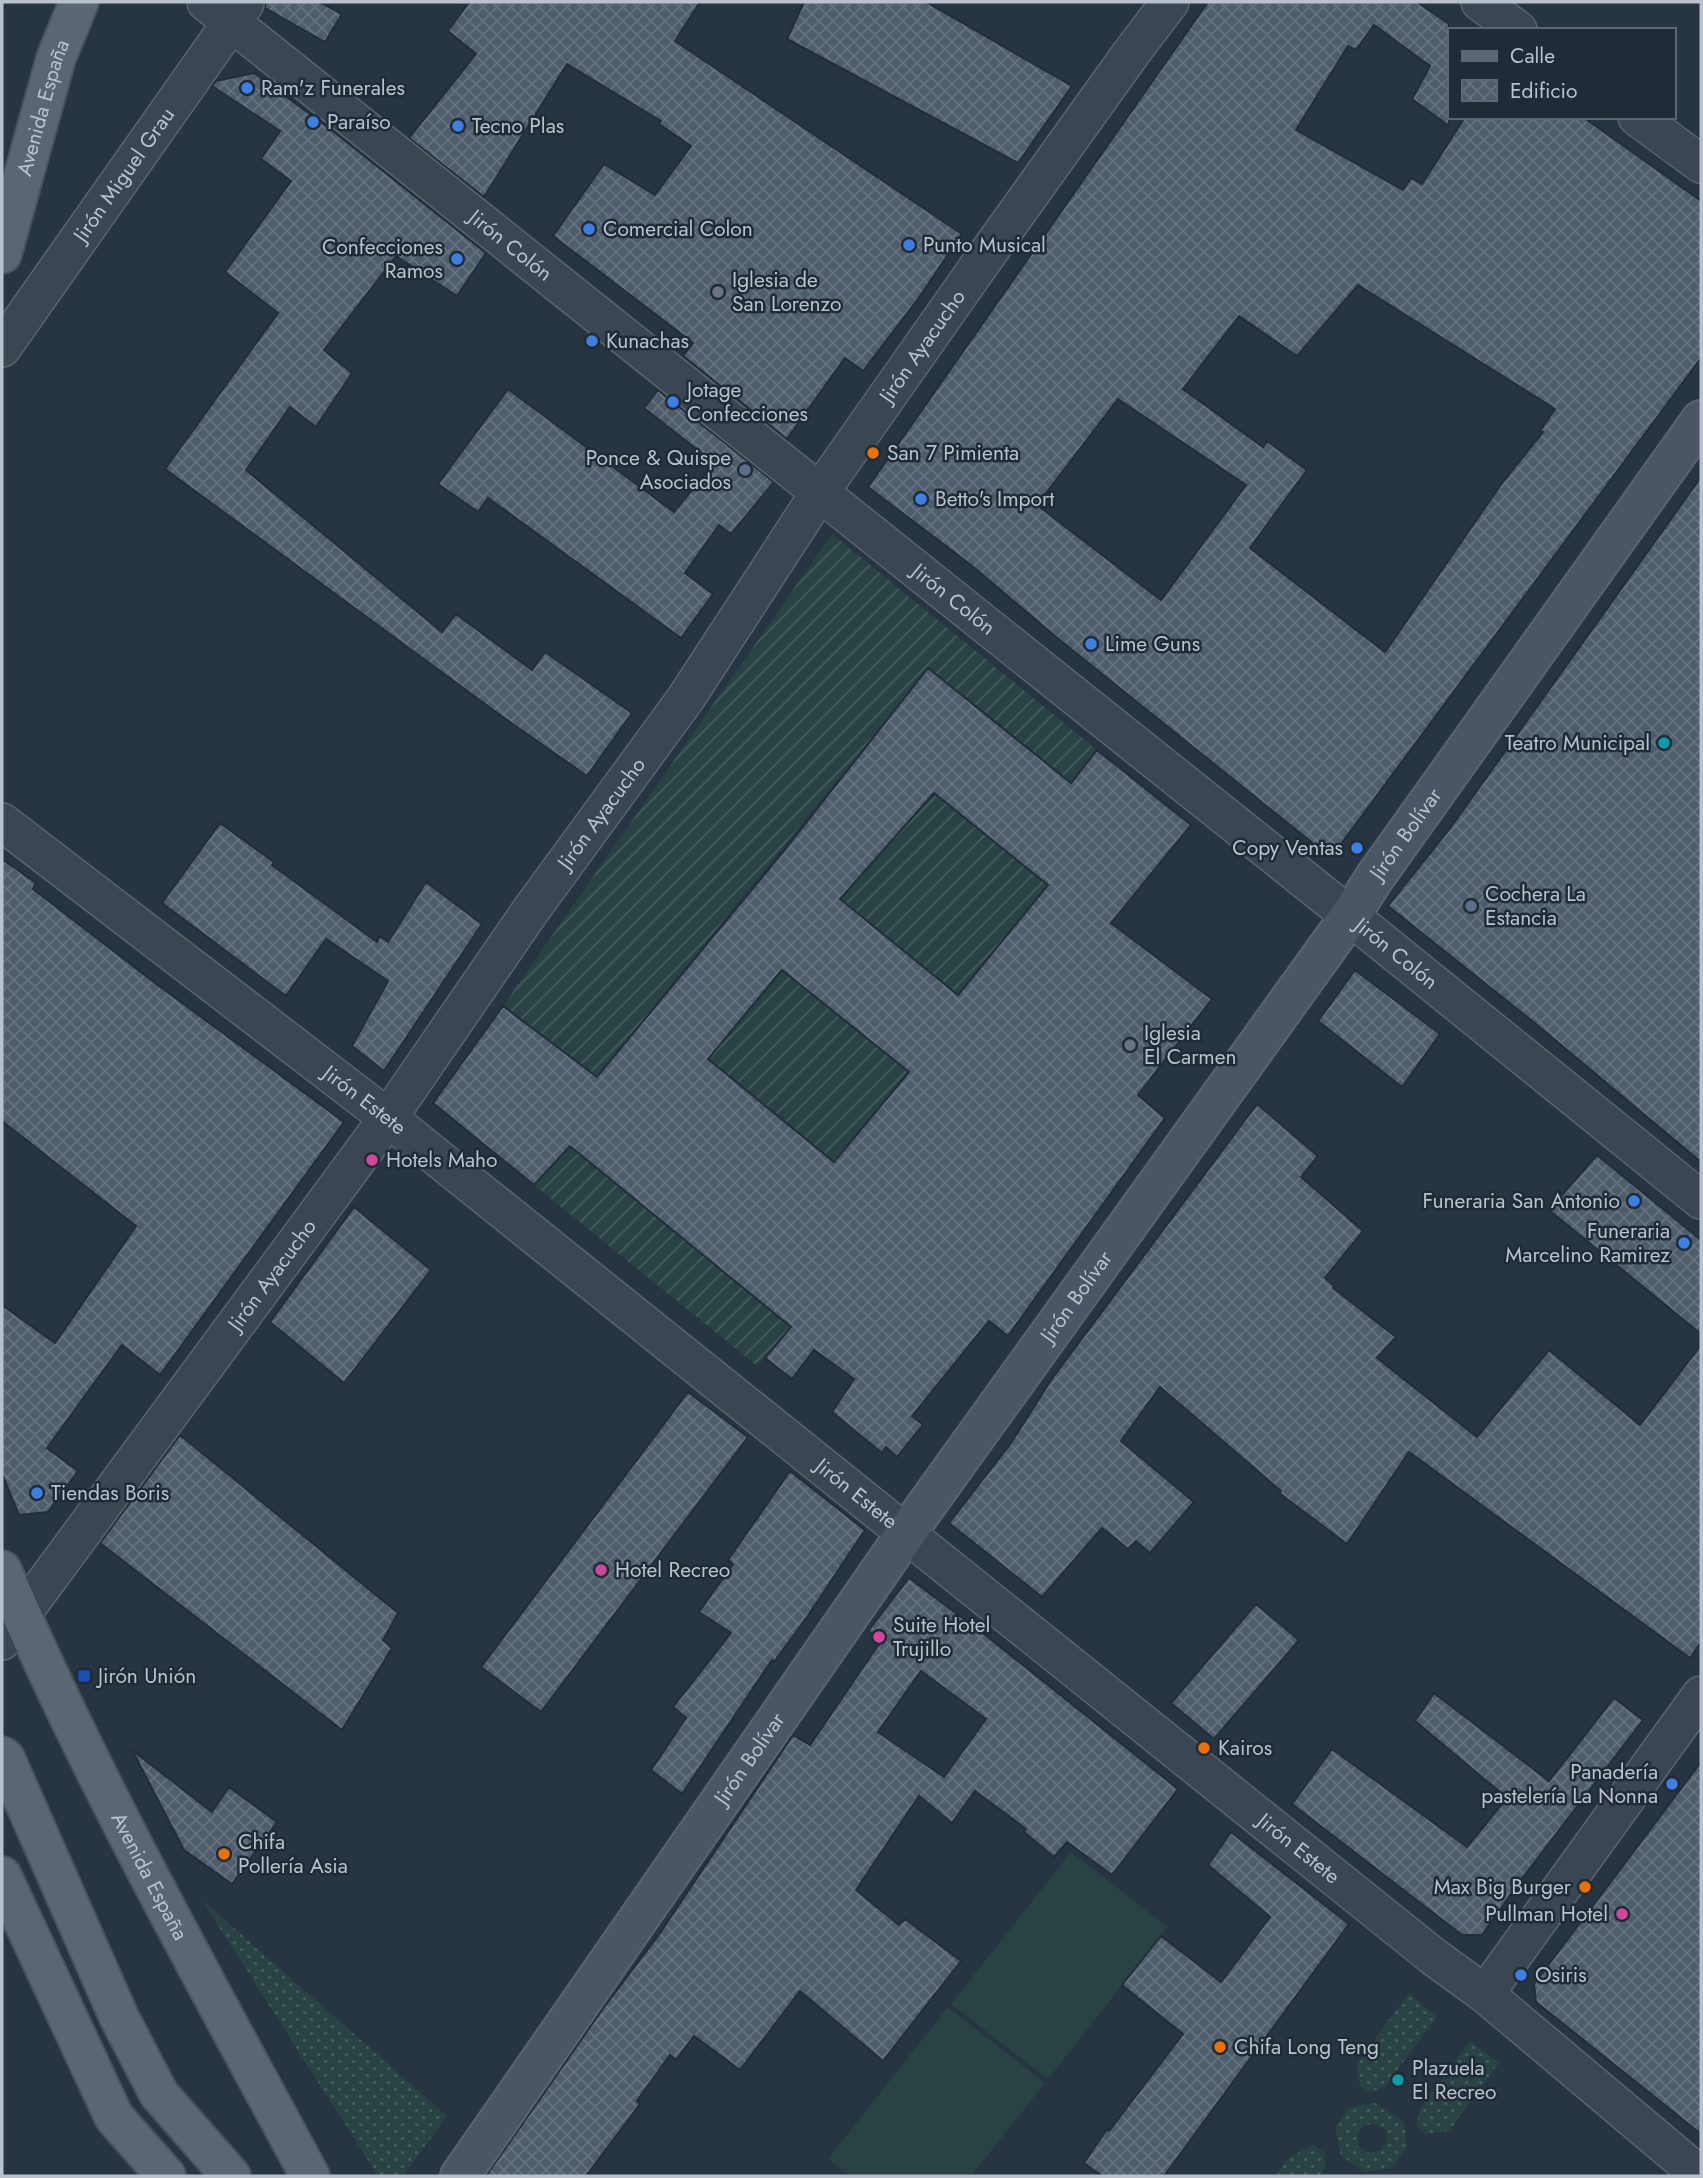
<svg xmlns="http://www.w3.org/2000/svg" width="1703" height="2178" font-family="Jost,sans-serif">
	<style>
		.grass { fill: url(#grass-dots); fill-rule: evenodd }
		.garden { fill: url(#garden-furrows) }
		.pitch { fill: #294344 }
		.building { fill: url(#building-cross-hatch); stroke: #222d3a; stroke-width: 2; fill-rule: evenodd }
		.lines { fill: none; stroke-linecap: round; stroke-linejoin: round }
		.street-casing { stroke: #5a6470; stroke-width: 40 }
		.secondary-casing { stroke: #5a6470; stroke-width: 42 }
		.primary-casing { stroke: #48525f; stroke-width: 42 }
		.street { stroke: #3b4653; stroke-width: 37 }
		.secondary { stroke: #4a5666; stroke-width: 38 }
		.primary { stroke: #5a6673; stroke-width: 38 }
		.shop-dot { fill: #3f7fe0; stroke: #202b38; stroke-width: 2.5 }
		.worship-dot { fill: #6b7280; stroke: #202b38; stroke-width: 2.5 }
		.food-dot { fill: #e8710a; stroke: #202b38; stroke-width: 2.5 }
		.service-dot { fill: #5c6f8a; stroke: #202b38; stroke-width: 2.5 }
		.culture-dot { fill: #0f9aa8; stroke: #202b38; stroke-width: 2.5 }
		.hotel-dot { fill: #d1479c; stroke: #202b38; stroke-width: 2.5 }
		.transit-dot { fill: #1a4fb4; stroke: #202b38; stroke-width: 2.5 }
		.labels { text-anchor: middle; stroke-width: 5; stroke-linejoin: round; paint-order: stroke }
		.poi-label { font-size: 21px; fill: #b9c2cc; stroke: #202b38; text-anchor: start }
		.street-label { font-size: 21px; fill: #b9c2cc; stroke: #202b38 }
	</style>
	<defs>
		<pattern id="grass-dots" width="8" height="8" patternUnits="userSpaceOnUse" patternTransform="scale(1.75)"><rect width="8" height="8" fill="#294344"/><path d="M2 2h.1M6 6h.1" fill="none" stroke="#465c5e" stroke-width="1.8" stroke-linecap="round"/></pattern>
		<pattern id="garden-furrows" width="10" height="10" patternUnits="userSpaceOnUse" patternTransform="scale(1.75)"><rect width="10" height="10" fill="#294344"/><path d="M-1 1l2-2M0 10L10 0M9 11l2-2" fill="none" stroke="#465c5e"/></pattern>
		<pattern id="building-cross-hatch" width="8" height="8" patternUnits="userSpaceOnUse" patternTransform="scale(1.75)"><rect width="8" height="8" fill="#4e5c6c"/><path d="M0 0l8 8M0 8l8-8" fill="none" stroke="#657280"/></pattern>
	</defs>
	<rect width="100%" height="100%" fill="#273543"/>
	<path class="grass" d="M202,1900L447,2116L403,2176H378Z
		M1409,1993L1437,2017L1385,2086L1370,2093L1360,2086L1356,2065Z
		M1470,2041L1499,2063L1449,2131L1425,2134L1417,2127L1419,2110Z
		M1375,2103L1404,2122L1407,2146L1392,2168L1365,2172L1341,2156L1335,2127L1348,2108ZM1375,2124L1385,2130L1388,2140L1380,2150L1368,2153L1359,2146L1357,2134L1364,2125Z
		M1313,2145L1325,2153V2168L1319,2176H1276L1288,2158Z"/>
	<path class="garden" d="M832,534L1097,750L1071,783L928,668L597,1077L503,1006Z
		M934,793L1048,885L958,995L840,899Z
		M782,970L909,1072L834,1162L708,1059Z
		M570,1146L791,1327L765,1358L756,1365L534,1185Z"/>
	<path class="pitch" d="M1071,1852L1168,1927L1048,2079L951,2004Z
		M948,2007L1045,2083L971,2176H850L828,2159Z"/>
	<path class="building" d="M265,2H320L342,14L325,42L265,8Z
		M469,2H700L675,41L962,234L918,299L863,371L845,358L787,439L683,356L693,343L553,236L604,164L655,195L691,146L659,124L661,121L567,64L484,197L409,138L476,54L448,31Z
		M804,2H926L1072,86L1018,163L787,39Z
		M1208,2H1417L1449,24V126L1412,99L1430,66L1374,25L1356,50L1348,46L1296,130L1403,190L1411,178L1422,184L1465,117H1583L1701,201V358L1338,848L1325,853L1061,641L971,565L868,487ZM1358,285L1555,409L1540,431L1543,432L1502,483L1385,652L1250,548L1307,470L1267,441L1263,447L1183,389L1239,316L1297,356ZM1118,399L1246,485L1161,600L1037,505Z
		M254,73L329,128L486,253L457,296L396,256L324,350L352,373L316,427L290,407L246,470L442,632L456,614L532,670L545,652L632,713L587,776L500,715L165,469L278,313L225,272L291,181L261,159L280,131L212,86L216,81Z
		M508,389L674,512L714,463L644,408L658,390L774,482L731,534L719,525L685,573L713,594L681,638L488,498L478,512L438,484Z
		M1701,477V1162L1536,1024L1388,906L1451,827Z
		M928,668L1071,783L1097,750L1191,825L1111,923L1212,999L1138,1095L1165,1118L1008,1336L989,1321L912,1416L923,1425L897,1457L886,1447L882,1453L832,1412L854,1379L814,1350L792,1379L765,1358L791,1327L570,1146L534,1185L433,1103L503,1006L597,1077L783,852ZM934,793L1048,885L958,995L840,899ZM782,970L909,1072L834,1162L708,1059Z
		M220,823L274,862L272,865L377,942L380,936L388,942L426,882L482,924L384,1071L352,1046L388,981L326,939L286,996L162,903Z
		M2,859L36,883L33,889L155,983L344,1122L160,1375L122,1345L47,1448L78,1471L48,1512L19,1515L2,1474V1305L55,1343L136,1226L2,1121Z
		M1355,970L1440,1034L1402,1087L1318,1021Z
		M1257,1104L1318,1156L1301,1177L1363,1231L1325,1278L1334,1286L1333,1288L1396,1337L1377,1358L1477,1437L1549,1350L1640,1425L1701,1345V1642L1690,1658L1409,1452L1347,1544L1279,1493L1281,1491L1160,1387L1121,1441L1194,1502L1150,1553L1136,1541L1128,1549L1102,1528L1042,1597L949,1523L1011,1443L1051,1380Z
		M1597,1155L1701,1240V1334L1549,1210Z
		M354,1207L431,1270L344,1383L270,1322Z
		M688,1392L748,1437L541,1712L481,1667Z
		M180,1435L398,1613L383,1640L392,1648L342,1730L100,1543Z
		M790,1471L865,1530L807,1617L774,1662L772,1660L682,1794L651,1770L686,1718L673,1707L731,1633L699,1612L733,1564L728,1560Z
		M909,1578L989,1638L1178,1789L1112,1875L1067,1842L1054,1857L1024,1832L1026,1829L975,1791L952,1823L919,1796L856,1890L899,1925L905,1919L961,1961L883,2061L800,1991L740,2070L694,2036L676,2060L670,2055L637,2101L640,2104L586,2176H486L604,2007L658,1936L793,1735L810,1745L881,1641L868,1631ZM921,1671L986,1719L944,1777L878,1732Z
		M1256,1604L1299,1640L1214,1739L1171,1703Z
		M1434,1693L1549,1781L1614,1698L1643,1720L1518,1884L1482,1935H1462L1292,1804L1332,1749L1467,1847L1507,1798L1415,1721Z
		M132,1750L212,1812L229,1787L277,1822L232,1884L184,1850Z
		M1701,1762V2134L1536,2002L1534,1984Z
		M1231,1832L1349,1924L1164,2176H1102L1084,2163L1107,2129L1109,2131L1183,2034L1122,1985L1161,1936L1221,1982L1270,1917L1208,1865Z"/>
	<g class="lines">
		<defs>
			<g id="street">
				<path id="s1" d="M206,2L1350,916L1701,1200"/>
				<path d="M1480,2L1518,30"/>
				<path d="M1637,117L1701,164"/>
				<path id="s2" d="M2,348L245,3"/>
				<path id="s3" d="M2,822L388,1118L1434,1957L1485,1994L1701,2176"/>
				<path id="s4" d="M2,1641L388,1118L531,910L686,698L820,492L978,267L1132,52L1170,2"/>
				<path d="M1485,1994L1701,1695"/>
			</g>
			<g id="secondary">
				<path id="s5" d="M460,2176L907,1532L1350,916L1375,877L1701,420"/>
			</g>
			<g id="primary">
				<path id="s6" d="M2,254L56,58L79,2"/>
				<path id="s7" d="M2,1570C91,1778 203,1977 310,2176"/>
				<path d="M2,1756L5,1758L119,2017L159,2094L231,2176"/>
				<path d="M2,1876L114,2117L166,2176"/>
			</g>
		</defs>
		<use href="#street" class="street-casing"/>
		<use href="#secondary" class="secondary-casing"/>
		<use href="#primary" class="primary-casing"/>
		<use href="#street" class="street"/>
		<use href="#secondary" class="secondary"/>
		<use href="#primary" class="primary"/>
	</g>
	<g class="shop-dot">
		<circle cx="247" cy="88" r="7"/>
		<circle cx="313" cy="122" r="7"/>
		<circle cx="458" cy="126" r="7"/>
		<circle cx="589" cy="229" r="7"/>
		<circle cx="909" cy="245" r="7"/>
		<circle cx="457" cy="259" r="7"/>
		<circle cx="592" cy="341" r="7"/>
		<circle cx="673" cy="402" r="7"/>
		<circle cx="921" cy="499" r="7"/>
		<circle cx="1091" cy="644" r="7"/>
		<circle cx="1357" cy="848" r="7"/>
		<circle cx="1634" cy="1201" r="7"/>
		<circle cx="1684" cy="1243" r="7"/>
		<circle cx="37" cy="1493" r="7"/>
		<circle cx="1672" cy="1784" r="7"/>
		<circle cx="1521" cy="1975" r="7"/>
	</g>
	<g class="worship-dot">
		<circle cx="718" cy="292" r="7"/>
		<circle cx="1130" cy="1045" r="7"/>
	</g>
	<g class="food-dot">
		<circle cx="873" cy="453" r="7"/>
		<circle cx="1204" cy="1748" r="7"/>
		<circle cx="224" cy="1854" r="7"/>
		<circle cx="1585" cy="1887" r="7"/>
		<circle cx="1220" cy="2047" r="7"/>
	</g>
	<g class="service-dot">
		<circle cx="745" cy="470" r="7"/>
		<circle cx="1471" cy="906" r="7"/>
	</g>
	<g class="culture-dot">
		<circle cx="1664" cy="743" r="7"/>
		<circle cx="1398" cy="2080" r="7"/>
	</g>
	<g class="hotel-dot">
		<circle cx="372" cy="1160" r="7"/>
		<circle cx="601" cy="1570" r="7"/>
		<circle cx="879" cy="1637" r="7"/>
		<circle cx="1622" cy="1914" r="7"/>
	</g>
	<rect class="transit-dot" x="77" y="1669" width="14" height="14" rx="3.5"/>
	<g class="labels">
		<g class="poi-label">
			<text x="261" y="95">Ram'z Funerales</text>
			<text x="327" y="129">Paraíso</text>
			<text x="472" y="133">Tecno Plas</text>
			<text x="603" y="236">Comercial Colon</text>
			<text x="923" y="252">Punto Musical</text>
			<text x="443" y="254" text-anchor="end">Confecciones<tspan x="443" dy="24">Ramos</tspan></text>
			<text x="732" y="287">Iglesia de<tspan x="732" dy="24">San Lorenzo</tspan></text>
			<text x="606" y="348">Kunachas</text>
			<text x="687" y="397">Jotage<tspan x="687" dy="24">Confecciones</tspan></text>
			<text x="887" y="460">San 7 Pimienta</text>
			<text x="731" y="465" text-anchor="end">Ponce &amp; Quispe<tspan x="731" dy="24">Asociados</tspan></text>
			<text x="935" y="506">Betto's Import</text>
			<text x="1105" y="651">Lime Guns</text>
			<text x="1650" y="750" text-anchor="end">Teatro Municipal</text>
			<text x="1343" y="855" text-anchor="end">Copy Ventas</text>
			<text x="1485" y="901">Cochera La<tspan x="1485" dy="24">Estancia</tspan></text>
			<text x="1144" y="1040">Iglesia<tspan x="1144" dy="24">El Carmen</tspan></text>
			<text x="386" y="1167">Hotels Maho</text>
			<text x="1620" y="1208" text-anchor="end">Funeraria San Antonio</text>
			<text x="1670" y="1238" text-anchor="end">Funeraria<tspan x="1670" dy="24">Marcelino Ramirez</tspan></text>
			<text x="51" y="1500">Tiendas Boris</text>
			<text x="615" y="1577">Hotel Recreo</text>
			<text x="893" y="1632">Suite Hotel<tspan x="893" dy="24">Trujillo</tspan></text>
			<text x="98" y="1683">Jirón Unión</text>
			<text x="1218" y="1755">Kairos</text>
			<text x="1658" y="1779" text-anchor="end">Panadería<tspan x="1658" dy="24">pastelería La Nonna</tspan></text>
			<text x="238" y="1849">Chifa<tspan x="238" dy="24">Pollería Asia</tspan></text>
			<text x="1571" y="1894" text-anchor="end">Max Big Burger</text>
			<text x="1608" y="1921" text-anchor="end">Pullman Hotel</text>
			<text x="1535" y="1982">Osiris</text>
			<text x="1234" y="2054">Chifa Long Teng</text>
			<text x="1412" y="2075">Plazuela<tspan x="1412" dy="24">El Recreo</tspan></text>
		</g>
		<g class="street-label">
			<text dy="7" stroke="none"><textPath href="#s6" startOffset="152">Avenida España</textPath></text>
			<text dy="7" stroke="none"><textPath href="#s2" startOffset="212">Jirón Miguel Grau</textPath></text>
			<text dy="7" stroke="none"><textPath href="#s1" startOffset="390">Jirón Colón</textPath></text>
			<text dy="7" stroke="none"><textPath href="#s4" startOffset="1589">Jirón Ayacucho</textPath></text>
			<text dy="7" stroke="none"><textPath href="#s1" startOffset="957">Jirón Colón</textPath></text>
			<text dy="7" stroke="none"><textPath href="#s4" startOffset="1022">Jirón Ayacucho</textPath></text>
			<text dy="7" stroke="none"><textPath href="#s5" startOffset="1642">Jirón Bolívar</textPath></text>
			<text dy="7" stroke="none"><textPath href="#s1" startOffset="1524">Jirón Colón</textPath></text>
			<text dy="7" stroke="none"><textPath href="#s3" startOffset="457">Jirón Estete</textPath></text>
			<text dy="7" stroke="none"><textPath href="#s4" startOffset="455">Jirón Ayacucho</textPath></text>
			<text dy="7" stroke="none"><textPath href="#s5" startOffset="1074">Jirón Bolívar</textPath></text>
			<text dy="7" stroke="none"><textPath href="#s3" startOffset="1087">Jirón Estete</textPath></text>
			<text dy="7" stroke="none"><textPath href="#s5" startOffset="508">Jirón Bolívar</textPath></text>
			<text dy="7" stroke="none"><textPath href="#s3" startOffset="1654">Jirón Estete</textPath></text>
			<text dy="7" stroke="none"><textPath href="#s7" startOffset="340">Avenida España</textPath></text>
		</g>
	</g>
	<rect width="1703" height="2178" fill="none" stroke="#b9c2cc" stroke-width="7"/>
	<rect x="1448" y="28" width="228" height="91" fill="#202b38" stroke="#5d6773" stroke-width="2"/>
	<rect x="1462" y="51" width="35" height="10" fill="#5a6673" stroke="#5d6773" stroke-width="2"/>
	<text x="1510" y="63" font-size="21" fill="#b9c2cc">Calle</text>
	<rect x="1462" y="80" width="35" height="21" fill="url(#building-cross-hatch)" stroke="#5d6773" stroke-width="2"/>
	<text x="1510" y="98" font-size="21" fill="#b9c2cc">Edificio</text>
</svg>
